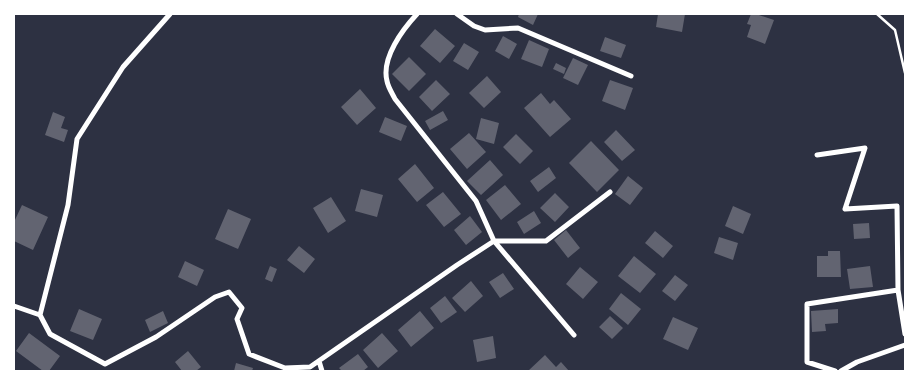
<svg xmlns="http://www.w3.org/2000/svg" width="919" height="385" font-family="'Source Sans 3',sans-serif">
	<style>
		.building { fill: #626471 }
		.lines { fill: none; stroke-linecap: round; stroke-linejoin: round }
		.path { stroke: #fff; stroke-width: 2.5 }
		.minor { stroke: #fff; stroke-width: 5 }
	</style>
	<rect width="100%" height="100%" fill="#2d3142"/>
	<path class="building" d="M519,14H538L533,25L518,17Z
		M658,14H685L682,32L656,27Z
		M751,14H756L774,20L765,44L747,37L751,25L747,24Z
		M435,29L455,46L440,63L420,46Z
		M503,36L517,44L509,59L495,51Z
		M605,37L626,45L621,58L600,51Z
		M529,40L549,49L542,67L521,59Z
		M464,43L479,52L468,70L453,61Z
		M409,57L426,74L409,91L392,74Z
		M573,58L588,65L578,85L563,78Z
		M556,63L566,68L564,74L553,69Z
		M487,76L501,92L484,108L469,93Z
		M436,80L450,94L432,111L419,97Z
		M610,80L633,88L625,110L602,101Z
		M360,89L376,108L357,125L341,107Z
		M541,93L550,104L554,100L571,119L550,137L524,108Z
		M443,111L448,120L430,130L425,121Z
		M53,112L65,117L61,128L68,130L64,142L45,135Z
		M385,117L407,126L401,141L379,132Z
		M481,118L499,123L494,144L476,139Z
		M616,130L635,150L622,161L604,142Z
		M469,133L486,152L467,169L450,149Z
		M516,134L533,151L520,164L503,147Z
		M591,141L619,170L597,192L569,163Z
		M490,160L503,175L481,195L467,181Z
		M415,164L434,188L417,202L398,179Z
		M549,167L556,178L538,192L530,181Z
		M628,176L643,188L630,205L615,194Z
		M505,185L521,204L501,220L486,200Z
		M361,189L383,195L377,217L355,211Z
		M443,192L461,214L444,227L426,205Z
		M555,193L569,207L555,222L540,208Z
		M331,197L346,221L328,233L313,208Z
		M22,205L48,217L33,250L14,241V222Z
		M733,206L751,214L743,234L725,226Z
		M228,209L251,219L238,249L215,239Z
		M534,211L541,223L524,234L517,222Z
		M470,216L482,232L466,245L454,230Z
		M869,223L870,238L854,239L853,224Z
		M566,230L580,248L568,258L554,240Z
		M655,231L673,246L663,258L645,243Z
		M719,237L738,243L733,260L714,253Z
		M299,246L315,259L304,273L287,260Z
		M828,251H840L841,277H817V256H828Z
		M634,256L656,274L640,293L618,276Z
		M185,261L204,270L197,286L178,277Z
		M270,266L277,269L272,282L265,279Z
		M870,266L873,287L850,289L847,269Z
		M580,267L598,282L583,299L566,284Z
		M503,273L514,289L500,298L489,282Z
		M675,275L688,285L675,301L662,291Z
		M471,281L483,296L465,312L452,298Z
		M621,293L641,309L628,325L609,309Z
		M445,296L457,312L441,323L430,308Z
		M79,309L102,319L93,340L70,331Z
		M838,309V323L825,324L826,331L812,332L811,311Z
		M163,311L168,323L150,332L145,320Z
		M420,311L434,328L411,347L398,330Z
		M610,316L623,328L612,339L599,327Z
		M673,317L698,328L688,350L663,339Z
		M29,333L60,356L49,371H43L16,351Z
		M382,333L398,351L378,368L363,350Z
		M493,336L496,358L477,362L473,340Z
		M188,351L201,367L196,371H182L175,362Z
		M358,354L368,367L363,371H342L339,368Z
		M545,355L556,367L561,362L569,371H528Z
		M236,363L253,368L252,371H234Z"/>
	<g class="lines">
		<path class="path" d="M877,14L895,30L905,73"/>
		<path class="minor" d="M170,14L123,67L77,139L68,205L40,315L50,334L105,364L156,337L215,297L229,292L242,308L237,319L249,354L285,368L310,367L457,265L494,241L476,201L395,99C392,93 388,87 387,81C381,58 403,29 417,14
			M457,14L474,26L485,30L518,28L631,76
			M817,155L865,148L845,209L897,206L898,290L905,334
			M494,241H546L610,192
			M494,241L574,335
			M14,306L40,315
			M319,361L322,371
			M835,371L807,362V304L898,290
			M841,371L857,362L905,345"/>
	</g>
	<rect width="919" height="385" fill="none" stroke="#ffffff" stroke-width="30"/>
</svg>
